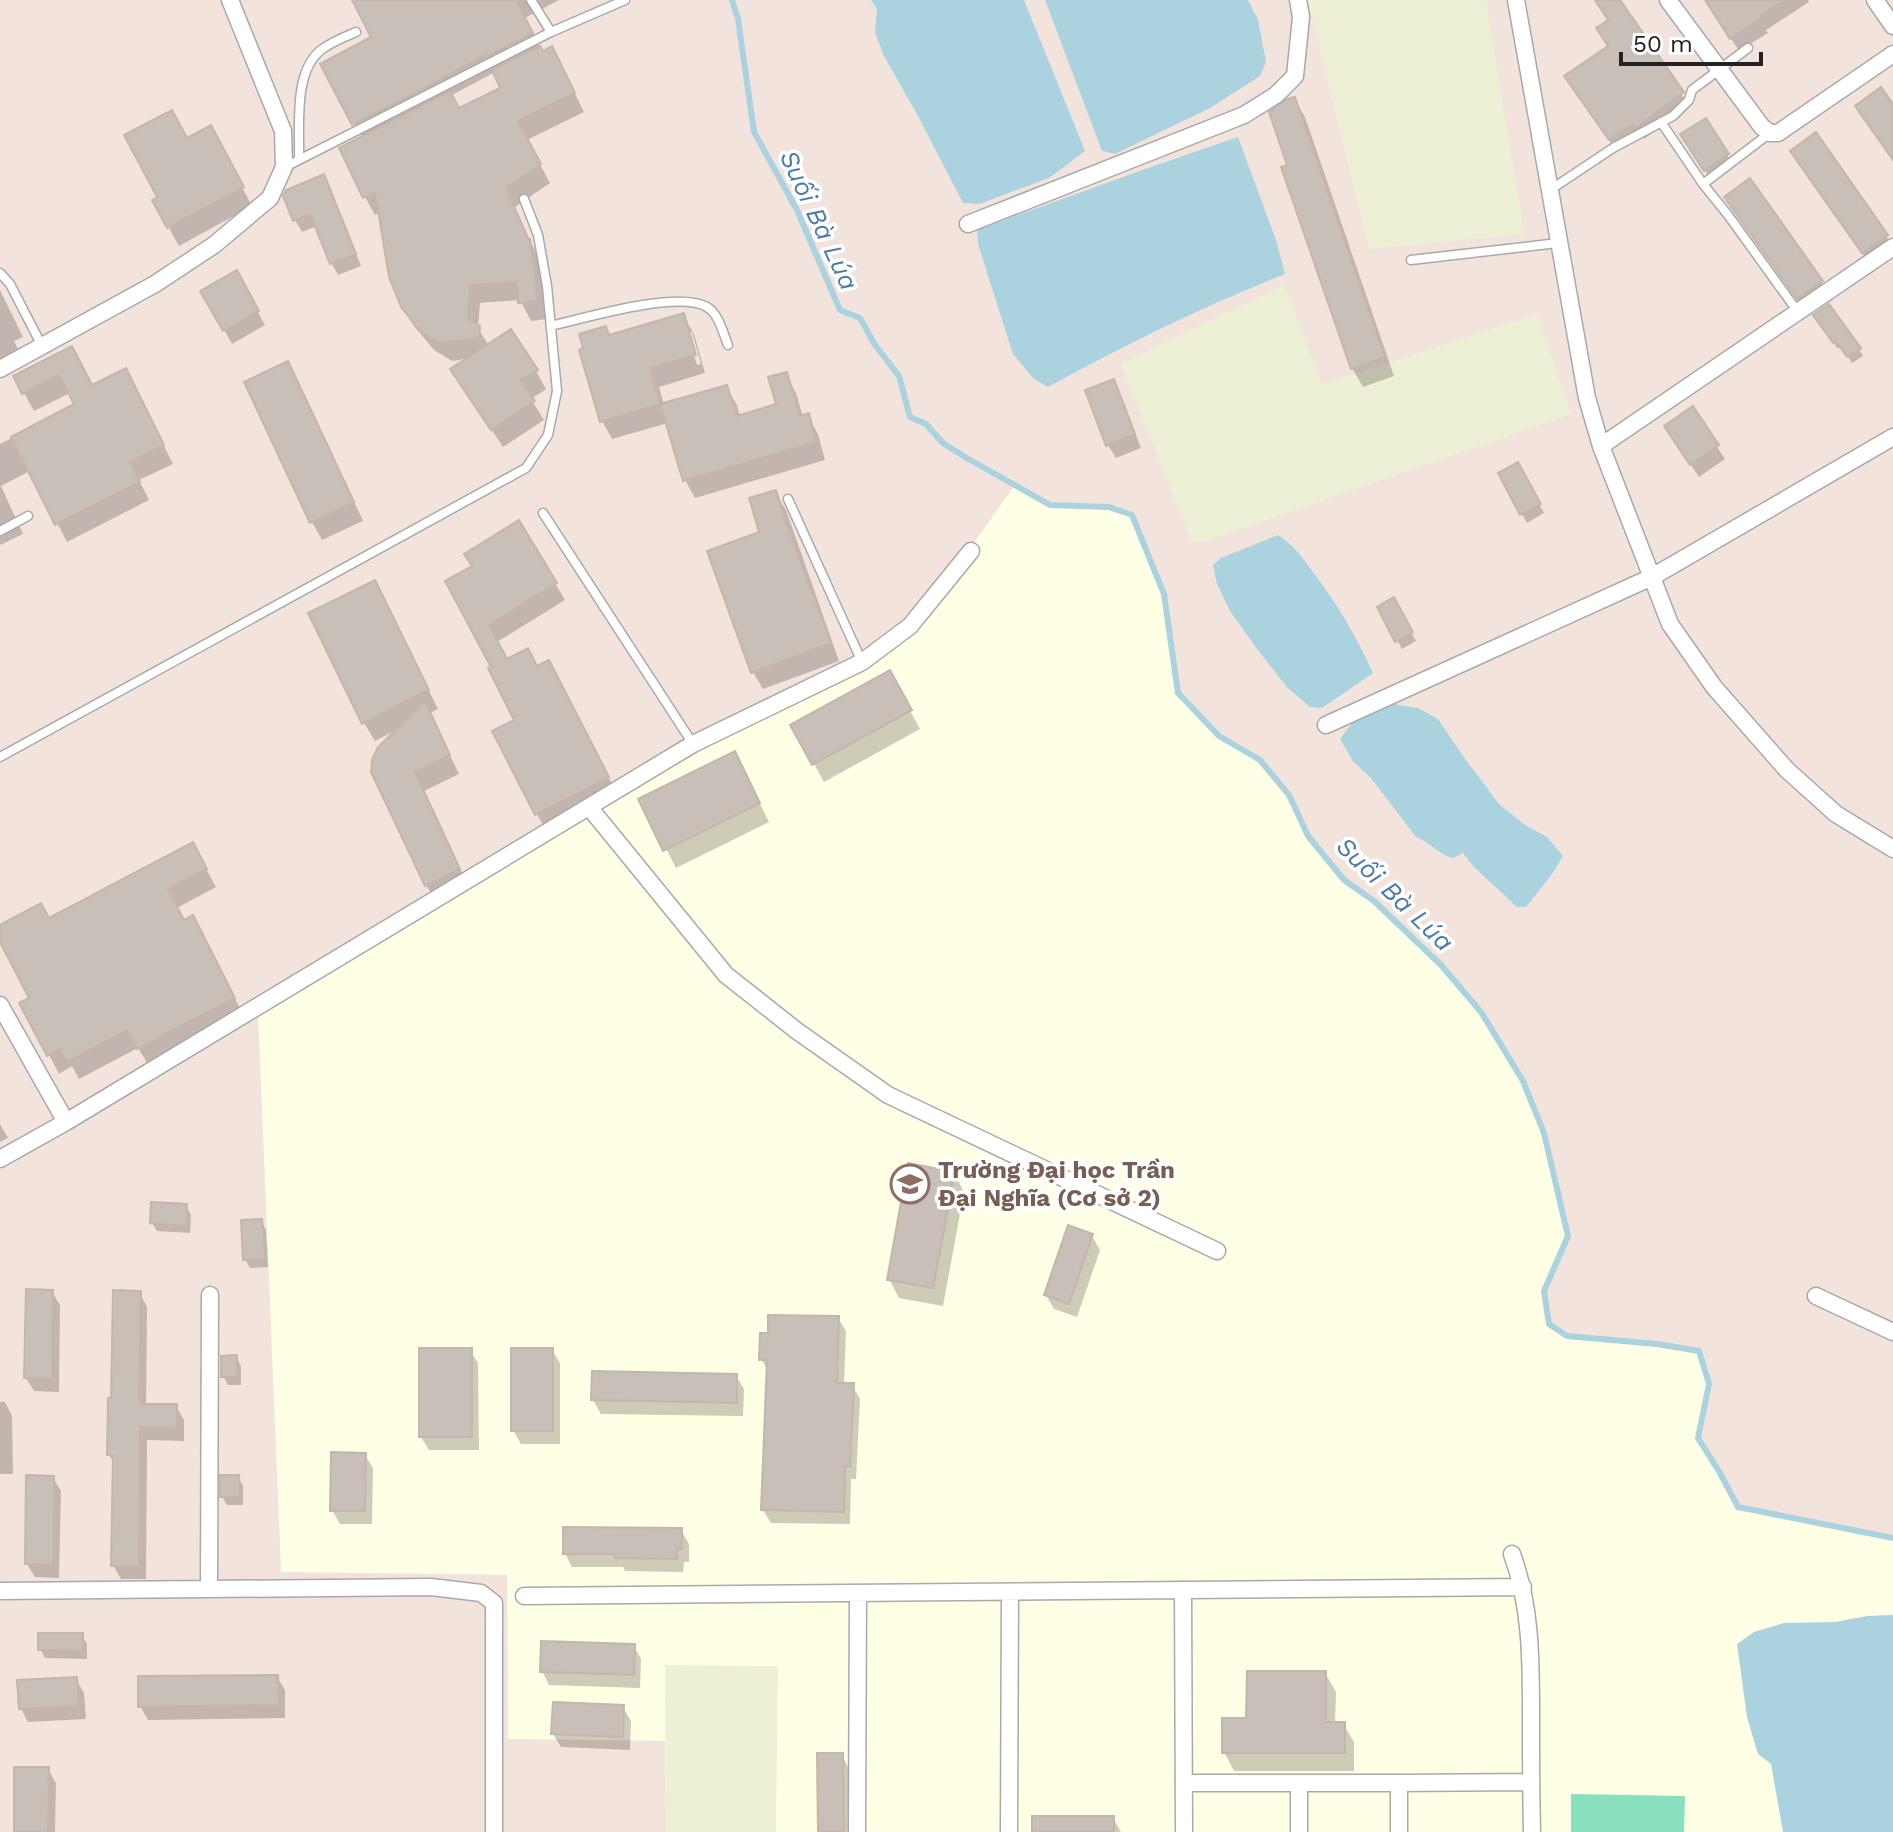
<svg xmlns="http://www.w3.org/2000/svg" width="1893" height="1832" font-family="'Work Sans',sans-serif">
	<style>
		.education { fill: #ffffe5 }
		.military { fill: #f3e3dd }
		.farmland { fill: #eef0d5 }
		.pitch { fill: #88e0be }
		.water { fill: #aad3df }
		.shadow { fill: #0003; fill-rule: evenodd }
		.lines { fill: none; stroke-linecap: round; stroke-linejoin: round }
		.stream { stroke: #aad3df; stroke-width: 6 }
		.building { fill: #c7bfb8; stroke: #c4b6ab; stroke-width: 2 }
		.service-casing { stroke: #a9a9a9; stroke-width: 11 }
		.minor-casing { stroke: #a9a9a9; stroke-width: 19 }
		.service { stroke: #fff; stroke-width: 8 }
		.minor { stroke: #fff; stroke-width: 16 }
		.labels { text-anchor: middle; stroke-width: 7; stroke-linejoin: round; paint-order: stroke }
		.education-label { font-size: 24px; font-weight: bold; fill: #785e54; stroke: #fff; text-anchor: start }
		.water-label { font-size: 26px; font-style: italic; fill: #4a7aab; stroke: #fff }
	</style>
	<rect width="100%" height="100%" fill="#f2efe9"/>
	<path class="education" d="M1015,485L1050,505L1109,507L1132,515L1164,594L1174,656V672L1219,736L1260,760L1289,795L1308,836L1344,880L1374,901L1441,965L1481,1012L1523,1081L1544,1133L1568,1236L1544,1291L1657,1344L1699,1351L1709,1384L1698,1438L1720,1473L1738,1507L1893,1538V1832H666L665,1741L508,1739L507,1575L281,1572L258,1014L973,544Z"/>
	<path class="military" d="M0,0H1893V1538L1738,1507L1720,1473L1698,1438L1709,1384L1699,1351L1657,1344L1567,1336L1549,1324L1544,1291L1568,1236L1544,1133L1523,1081L1481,1012L1441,965L1374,901L1344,880L1308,836L1289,795L1260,760L1219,736L1178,693L1164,594L1132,515L1109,507L1050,505L1015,485L973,544L906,620L863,653L0,1152Z
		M258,1014L281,1572L507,1575L508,1739L665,1741L666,1832H0V1167L72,1127Z"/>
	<path class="farmland" d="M1308,0H1486L1524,234L1369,249Z
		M1284,285L1322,385L1537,314L1571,414L1206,541L1192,542L1121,364Z
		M665,1665L778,1666L776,1832H666Z"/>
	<path class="pitch" d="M1571,1794L1685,1796L1684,1832H1571Z"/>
	<path class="water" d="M871,0H1024L1085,151L1049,178L979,204L963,203L918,116L883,54L875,32L877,9Z
		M1045,0H1248L1258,20L1266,62L1260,76L1210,108L1115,154L1102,151Z
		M1238,137L1276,240L1285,274C1204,306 1124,345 1048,387L1034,379L1013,354L978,244L977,230L1148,168Z
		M1278,535C1293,545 1302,556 1312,571C1337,603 1356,636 1373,673L1322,708L1310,707L1287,687L1257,649L1230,611L1217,584L1213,565L1221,558Z
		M1393,704L1418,708L1438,719L1463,756L1499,804L1525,825L1547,837L1563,856L1552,874L1526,907H1517L1474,867L1463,853L1453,858C1439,855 1430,842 1416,837L1371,778L1353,761L1340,739L1351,724Z
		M1893,1615V1832H1783L1771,1764L1758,1754L1747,1717L1737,1644L1754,1632L1784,1623L1835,1622L1867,1616Z"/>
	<path class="shadow" d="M354,0H559L525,18L543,53L562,67L584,112L527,140L550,183L515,207L539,260L547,319L531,321L520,300L480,303L478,328L489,346L536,371L546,389L531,399L544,420L503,447L464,388L470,358L452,361L434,350L414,326L402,306L380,212L375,215L365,197L362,138L323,65L374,38ZM495,72L503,89L459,110L452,95Z
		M1596,0H1620L1689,106L1644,139L1641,135L1617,152L1574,89L1609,47L1610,21Z
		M1706,0H1808L1809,2L1766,30L1768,33L1739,51Z
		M1294,99L1305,117L1394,376L1363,387L1352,368L1289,166Z
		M1683,135L1727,155L1732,163L1710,178Z
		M187,140L220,146L252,206L179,246L154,201L160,198Z
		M1800,165L1886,236L1893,248L1871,266Z
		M323,176L330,188L361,266L338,275L332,264L317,226L302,232L295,220Z
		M1735,211L1821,282L1829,295L1806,311Z
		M236,273L265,325L232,344L203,292Z
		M0,290L23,337L14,341L18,349L6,355L8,361L0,365Z
		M683,315L694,334L705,373L659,387L664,405L726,387L737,405L740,417L779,406L786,374L796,393L803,417L808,416L818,434L825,460L695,498L685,480L668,423L612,439L602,421L605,329L610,337ZM687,332H692L701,364L697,365Z
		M1819,322L1859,349L1863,356L1852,363L1841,346L1838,349Z
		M71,349L92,387L135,388L173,464L139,480L149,500L67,542L30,471L1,486L23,534L0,545V444L76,405L70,393L34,411L24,393Z
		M298,382L363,521L322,540L312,522Z
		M1113,382L1120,395L1141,448L1116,458L1108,445Z
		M1692,409L1725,459L1699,477L1674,440Z
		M1517,464L1544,513L1527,523L1500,474Z
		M775,492L786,510L839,661L763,689L753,672Z
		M519,523L565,600L497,642L507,661L537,668L558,679L617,794L546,831L494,732L517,720L494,668L474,567Z
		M1393,600L1416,641L1402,649L1380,608Z
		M384,601L438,709L430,713L459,774L424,791L469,888L437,903L426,885L398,729L375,741L364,723Z
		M889,672L920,729L824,782L793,726Z
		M744,772L769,822L676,868L641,800Z
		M203,863L216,887L177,908L184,922L202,936L244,1016L149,1066L138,1048L79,1079L72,1066L59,1074L22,1003L31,998L0,937V927L49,921Z
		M0,1124L8,1138L0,1142Z
		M954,1173L964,1192L943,1306L899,1298L889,1279Z
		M186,1206L191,1215L190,1233L157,1231L152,1223Z
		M261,1221L266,1230L268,1267L250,1268L245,1259Z
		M1092,1236L1100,1250L1077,1317L1054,1309L1046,1295Z
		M52,1292L60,1305L59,1392L34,1391L26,1378Z
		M140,1293L147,1307L146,1406H176L184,1420V1441L147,1440L146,1579H121L113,1565L115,1464L109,1455L113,1400Z
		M838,1318L846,1331L844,1385H852L860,1399L856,1479H851L850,1524L771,1523L763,1510L769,1372L761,1359Z
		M470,1350L478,1363L479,1450H429L421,1437Z
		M552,1350L560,1363V1444H521L513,1430Z
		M236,1357L241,1366V1385H228L223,1376Z
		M736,1376L744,1389L743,1416L601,1414L593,1400Z
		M0,1402H5L12,1416L13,1474H0Z
		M365,1455L373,1468L372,1524H340L332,1510Z
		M238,1477L243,1486V1505H227L222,1496Z
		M53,1478L61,1491L59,1578L35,1577L27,1564Z
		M681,1530L689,1544V1562H684L683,1572L625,1571L623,1567H572L565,1553Z
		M82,1635L87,1644V1659L45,1658L40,1649Z
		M634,1646L641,1659L640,1688L549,1685L542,1671Z
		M1325,1673L1336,1692L1335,1724H1343L1354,1742V1771H1234L1224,1752L1248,1720Z
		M277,1677L285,1690V1718L148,1720L140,1706Z
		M76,1679L84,1693L86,1719L28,1722L21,1709Z
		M623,1707L631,1721L630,1750L561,1747L553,1734Z
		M842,1755L849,1769L850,1832H820Z
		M48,1769L56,1783L55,1832H16Z
		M1113,1818L1121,1832H1034Z"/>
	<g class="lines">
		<path class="stream" d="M732,0L738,19L754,132L797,210L840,310L860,318L875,345L899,376L910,417L926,424L943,443L965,457L1050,505L1109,507L1132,515L1164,594L1178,693L1219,736L1260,760L1289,795L1308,836L1344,880L1374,901L1441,965L1481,1012L1523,1081L1544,1133L1568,1236L1544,1291L1549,1324L1567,1336L1657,1344L1699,1351L1709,1384L1698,1438L1720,1473L1738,1507L1893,1538"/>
	</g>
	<path class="building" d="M352,0H516L533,33L486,57L485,55L444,77V78L352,125L320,64L371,37Z
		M1595,0H1620L1684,92L1635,128L1633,124L1609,140L1564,76L1608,46L1596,28L1608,20Z
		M1705,0H1784L1760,16L1762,18L1730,39Z
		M540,46L543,51L552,46L575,93L518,121L541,164L506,188L528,239H530L538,301L518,303L517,282L470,285L468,318L480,326L479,338L440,343L421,332L401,307L389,277L375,192L363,198L339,148L450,91L459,108L500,88L492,70Z
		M1881,87L1893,104V160L1855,106Z
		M1295,97L1385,357L1351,369L1281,167L1287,165L1269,112L1287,99Z
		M172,110L187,138L211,125L244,187L167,228L152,200L157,197L124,135Z
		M1706,118L1729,154L1704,171L1680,134Z
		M1816,132L1888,235L1862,253L1790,151Z
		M324,174L356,254L330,264L310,214L293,221L283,196L286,190Z
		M1750,178L1823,281L1797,299L1724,197Z
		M237,270L259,311L223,331L200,291Z
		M1829,304L1861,348L1847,357L1836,341L1833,343L1813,315Z
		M684,313L696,355L650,368L660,404L600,422L579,350L583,348L579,334L606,326L609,335Z
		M511,329L538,370L521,380L535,401L491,430L450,369Z
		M72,346L92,385L126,368L164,445L130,462L140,482L55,525L11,437L74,404L59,375L22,394L13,376Z
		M288,361L354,502L310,523L244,382Z
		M787,372L800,416L809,413L816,442L683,481L660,404L727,385L737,416L776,404L768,377Z
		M1114,379L1135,434L1106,446L1085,390Z
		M1693,406L1719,445L1690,465L1664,426Z
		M1518,462L1541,504L1520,515L1498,473Z
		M776,490L786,522L831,643L751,673L707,551L759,532L749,498Z
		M519,520L557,583L489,625L507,659L528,648L537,666L549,660L609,777L535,815L492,731L514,720L488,668L491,667L445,581L472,566L464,554Z
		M375,580L429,690L362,724L308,613Z
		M1394,597L1413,632L1395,642L1377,607Z
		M890,670L912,710L812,765L790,725Z
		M425,701L450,755L415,772L460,869L425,886L371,772L372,760L378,747Z
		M735,751L760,803L663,851L638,799Z
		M193,842L207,869L168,889L184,920L193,915L235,998L137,1049L127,1030L67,1062L61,1049L47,1056L19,1003L29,998L0,942V925L41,903L49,918Z
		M908,1163L955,1172L933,1288L887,1280Z
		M151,1202L187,1204L186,1226L150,1223Z
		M262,1219L265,1259L243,1260L241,1220Z
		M1068,1225L1093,1234L1069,1304L1044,1295Z
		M26,1289L53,1290L52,1379L24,1378Z
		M113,1290L141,1291L139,1398H140V1404H177V1428L140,1427L139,1566H111L113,1455H107L108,1398H111Z
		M768,1315L839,1316L837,1383H854L850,1466H845L844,1512L761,1510L767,1360H759L760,1333H768Z
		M419,1348H472V1437H419Z
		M511,1348H553V1431H511Z
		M237,1355V1377H221V1356Z
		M592,1371L737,1374V1403L591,1400Z
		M331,1452L366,1453L365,1511H330Z
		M26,1475L54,1476L53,1565L25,1564Z
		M220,1475H239L240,1497H220Z
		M563,1527L682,1528V1549H677V1559L615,1558V1554H563Z
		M38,1633H83V1651L38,1650Z
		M541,1641L635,1644L634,1675L540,1672Z
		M1247,1671H1326V1722H1345V1753H1222V1718H1246Z
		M278,1675L279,1705L138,1707V1676Z
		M77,1677L79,1706L19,1709L17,1680Z
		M553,1702L624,1705L623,1737L551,1734Z
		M817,1753H843L844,1832H818Z
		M14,1767H49L48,1832H14Z
		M1032,1816H1114V1832H1032Z"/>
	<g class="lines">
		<defs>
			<path id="service" d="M531,0L551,32
				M1661,122L1703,184
				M1770,133L1703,184L1728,215L1798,312
				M299,159C300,127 293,72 321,50C331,42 344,37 356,32
				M285,167L551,32L625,0
				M1550,190L1613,148L1673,116L1689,100L1692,90L1748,48
				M1411,260L1558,243
				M0,273L10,284L42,346
				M551,326C585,318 678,290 707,307C719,314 723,333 728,345
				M788,499L862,662
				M543,513L693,744
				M0,531L28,516
				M0,757L526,468L548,435L557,391L547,286L538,235L524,199"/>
			<path id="minor" d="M1516,0L1587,398L1601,446L1670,624L1714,687L1787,770L1836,814L1893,849
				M1668,0L1762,127L1770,133H1778L1893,54
				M1875,0L1893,26
				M968,224L1244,115L1276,95L1295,76L1301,17L1298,0
				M0,369L155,284L214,245L270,198L284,167L283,131L230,0
				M1601,446L1893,247
				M1326,725L1652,577L1893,437
				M589,807L726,975L797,1031L888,1095L1217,1251
				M0,1005L66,1122
				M0,1159L66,1122L693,744L862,662L910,626L971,551
				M1816,1296L1893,1332
				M1512,1554C1531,1606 1531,1659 1531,1714C1531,1753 1531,1793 1532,1832
				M209,1589L210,1295
				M1183,1590L1184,1832
				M0,1591L431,1587L481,1593L494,1603V1832
				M524,1596L1523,1587
				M1184,1783H1399
				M857,1832L858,1593
				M1009,1832L1010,1592
				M1299,1832V1783
				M1399,1832V1783L1531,1782"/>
		</defs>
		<use href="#service" class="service-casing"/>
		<use href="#minor" class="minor-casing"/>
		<use href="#service" class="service"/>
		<use href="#minor" class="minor"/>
	</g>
	<defs>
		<symbol id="school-ring" viewBox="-11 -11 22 22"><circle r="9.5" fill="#fff" stroke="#8d6e63" stroke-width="1.5"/><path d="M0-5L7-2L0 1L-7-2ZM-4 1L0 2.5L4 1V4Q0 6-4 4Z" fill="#8d6e63"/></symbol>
	</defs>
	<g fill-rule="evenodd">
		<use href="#school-ring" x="888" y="1162" width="44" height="44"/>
	</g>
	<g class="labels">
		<g class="education-label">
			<text x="938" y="1178">Trường Đại học Trần<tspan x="938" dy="28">Đại Nghĩa (Cơ sở 2)</tspan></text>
		</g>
		<g class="water-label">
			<text transform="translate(819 220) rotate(65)" y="9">Suối Bà Lúa</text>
			<text transform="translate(1395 894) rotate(44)" y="9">Suối Bà Lúa</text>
		</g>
	</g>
	<path d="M1621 52v12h140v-12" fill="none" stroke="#222222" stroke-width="4"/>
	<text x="1633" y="52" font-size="24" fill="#222222" stroke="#ffffff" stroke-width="6" paint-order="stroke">50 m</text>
</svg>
